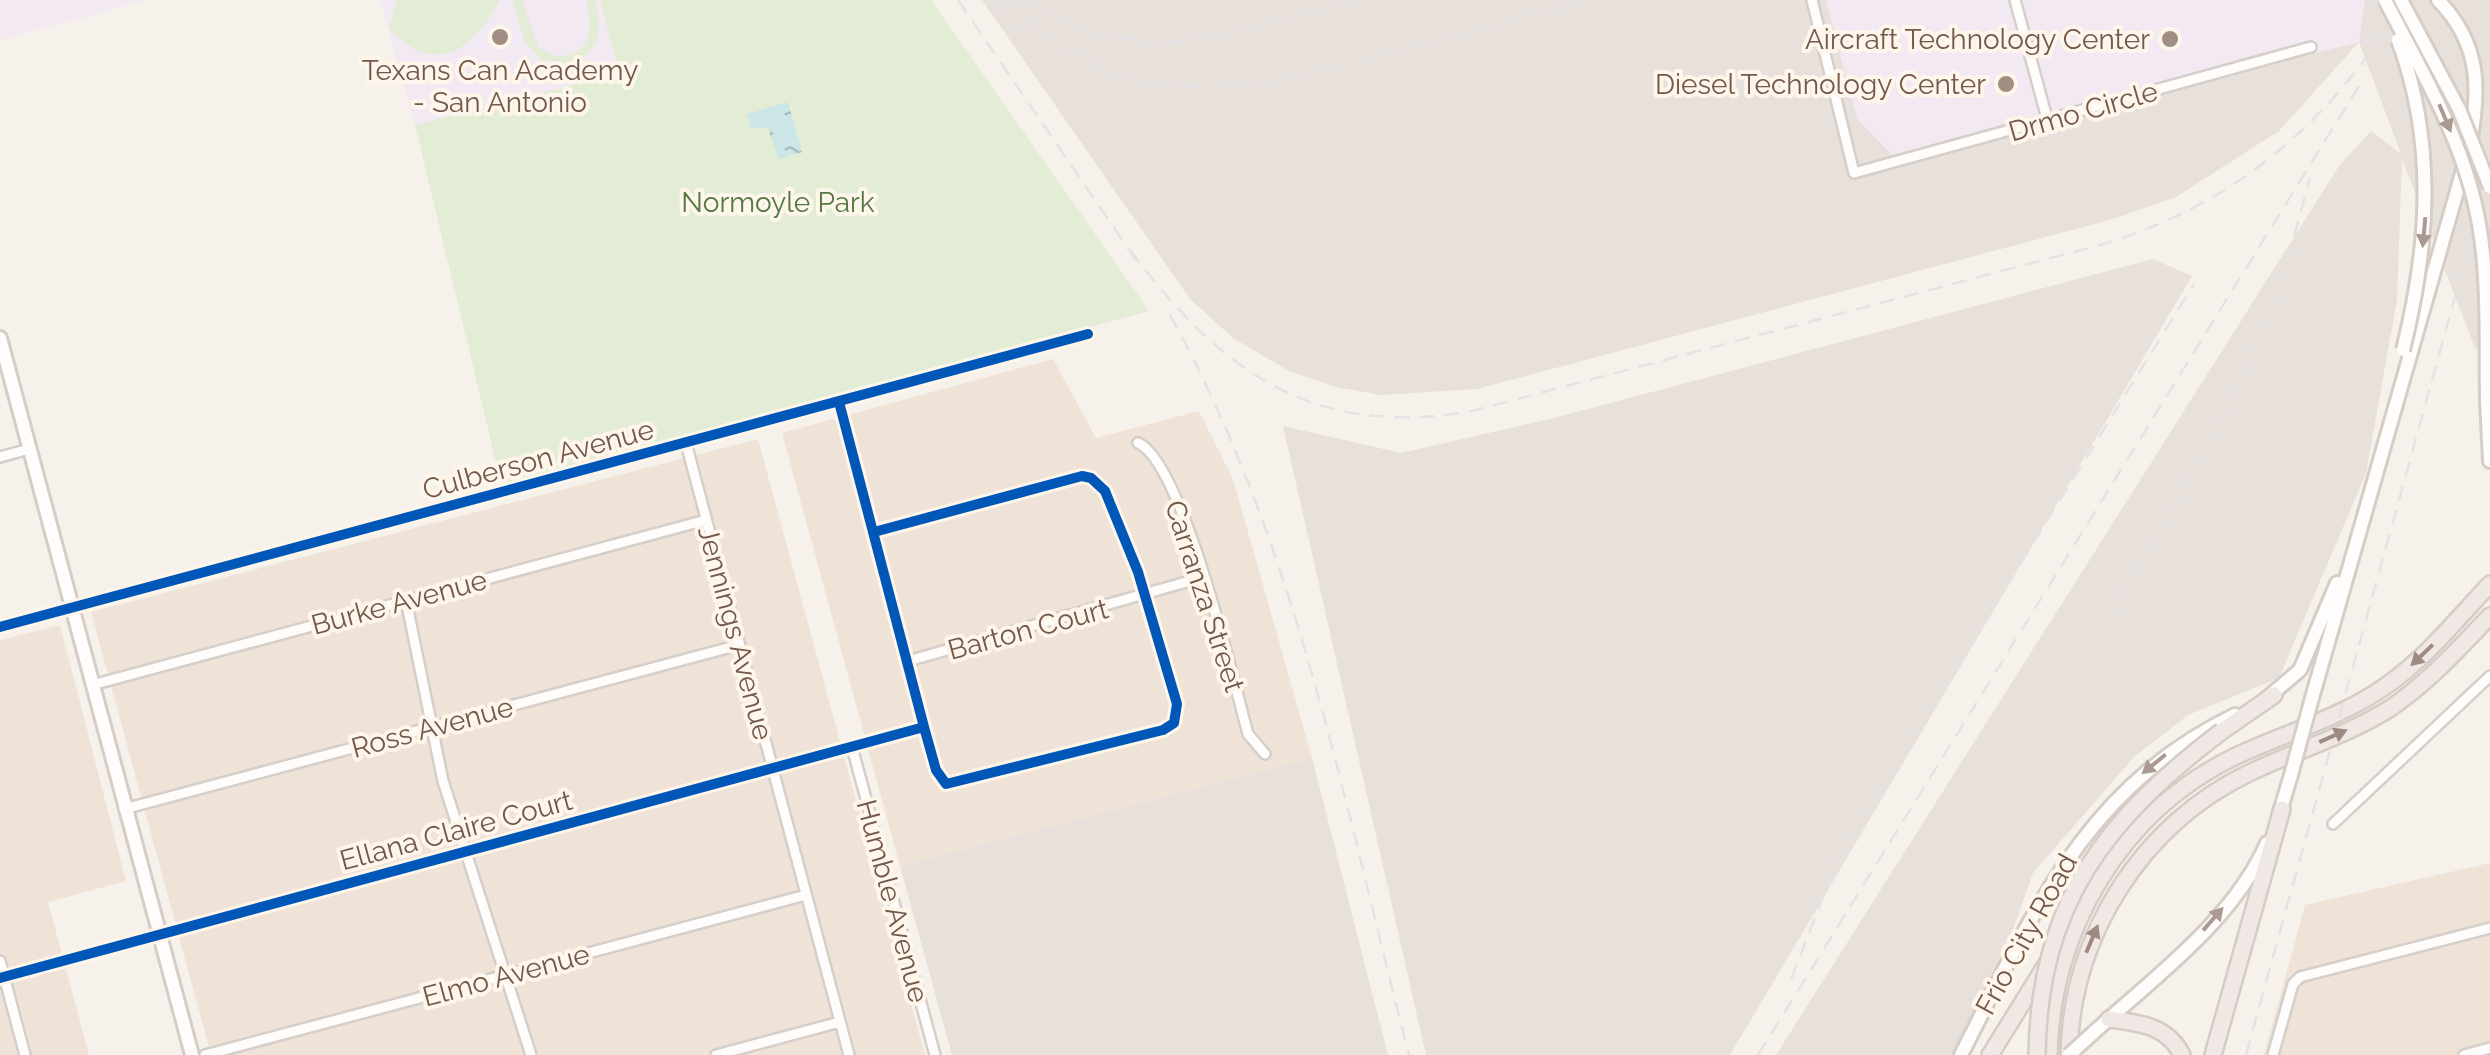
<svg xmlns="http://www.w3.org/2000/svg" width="2490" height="1055" font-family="Raleway,sans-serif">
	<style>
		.residential { fill: #efe3d8 }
		.industrial { fill: #e8e1db }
		.education { fill: #f2e9f2 }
		.park { fill: #e3ecd5 }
		.water { fill: url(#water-ripples) }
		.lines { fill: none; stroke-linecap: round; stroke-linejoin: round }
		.minor-casing { stroke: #d5cec9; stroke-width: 14 }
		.secondary-casing { stroke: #d5cdc6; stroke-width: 18 }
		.motorway-casing { stroke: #d5ccc6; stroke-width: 20 }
		.minor { stroke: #fefdfc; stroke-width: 9 }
		.secondary { stroke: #fefdfc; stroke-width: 12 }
		.motorway { stroke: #f0e8e4; stroke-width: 15 }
		.rail { stroke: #e4e2e4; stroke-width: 2.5; stroke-dasharray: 15 10; stroke-linecap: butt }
		.secondary-bridge-casing { stroke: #d5cdc6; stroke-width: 18; stroke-linecap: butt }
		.motorway-bridge-casing { stroke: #d5ccc6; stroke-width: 20; stroke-linecap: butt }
		.secondary-bridge { stroke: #fefdfc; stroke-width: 12 }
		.motorway-bridge { stroke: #f0e8e4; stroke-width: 15 }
		.cycleway-casing { stroke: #fef6eb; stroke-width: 16 }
		.cycleway { stroke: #0057b8; stroke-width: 10 }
		.oneway { fill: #ab9a92 }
		.oneway2 { fill: #9f8a81 }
		.poi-dot { fill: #a18e83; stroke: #fef6eb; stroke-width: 4 }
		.labels { text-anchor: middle; stroke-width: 8; stroke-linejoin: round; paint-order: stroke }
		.poi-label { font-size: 28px; fill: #73584b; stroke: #fef6eb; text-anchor: end }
		.street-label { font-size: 28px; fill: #73584b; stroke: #fef6eb }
		.park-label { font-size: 28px; fill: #557843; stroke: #fef6eb }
	</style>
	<defs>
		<pattern id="water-ripples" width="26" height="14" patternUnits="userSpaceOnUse" patternTransform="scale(2.5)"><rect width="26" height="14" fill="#cce5e6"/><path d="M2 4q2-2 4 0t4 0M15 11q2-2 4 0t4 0" fill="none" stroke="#aabcbc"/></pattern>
	</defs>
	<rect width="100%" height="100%" fill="#f6f1ea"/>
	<path class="residential" d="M1053,359L1096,438L1199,411L1233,479L1312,758L900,866L782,433Z
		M758,439L925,1055H211L91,612Z
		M60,625L126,881L48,902L89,1055H0V640Z
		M2490,863V1055H2264L2305,905Z"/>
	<path class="industrial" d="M982,0H2024L2313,43L2315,53L2365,0H2490V357L2475,348L2402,159L2397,300L2366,473L2279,678L2188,715L2134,757L2033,873L1998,971L1952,1055H1776L2339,166L2371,131L2401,154L2359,42L2279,131L2176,197L2113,219L1477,389L1381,395L1336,387L1289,371L1233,338L1190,299Z
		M2153,259L2192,276L1730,1055H1426L1283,426L1401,453L1554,418Z
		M1312,758L1388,1055H952L900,866Z"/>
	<path class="education" d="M0,0H148L0,40Z
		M380,0H600L620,73L415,125Z
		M1826,0H2365L2359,42L2315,53L2312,44L1892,155L1857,119Z"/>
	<path class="park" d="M397,0H500C473,51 434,78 389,28Z
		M512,0H522L538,47L559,57C593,53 593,27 586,0H595C603,28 601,52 571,64L541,60L525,42Z
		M600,0H931L1149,311L502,487L415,125L619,73Z"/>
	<path class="water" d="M788,102L802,152L779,159L768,128H751L747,114Z"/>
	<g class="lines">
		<defs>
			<path id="minor" d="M1812,0L1854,173L2311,47
				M2015,0L2048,122
				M839,402L924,727L936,770L946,784L1163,730L1174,723L1177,704L1138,572L1105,491L1091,478L1082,476L874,532
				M686,443L849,1055
				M1138,443C1182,461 1234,682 1248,734L1265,754
				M0,457L29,449
				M406,600L443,781L531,1055
				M0,627L1088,334
				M908,661L1204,577
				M92,685L706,520
				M852,747L935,1055
				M124,809L739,645
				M2333,824L2490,676
				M0,961L25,1055
				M0,978L924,727
				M205,1055L806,895
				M716,1055L840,1022
				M2273,1055L2293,984L2300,977L2490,928
				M2464,1055L2490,1048"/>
			<path id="secondary" d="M0,338L192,1055
				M2487,400L2490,461
				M2312,698L2469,149C2480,92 2482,45 2438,0
				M2266,699L2300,670L2337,583
				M2279,815L2291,775
				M2092,1034C2153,978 2233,921 2267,843
				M1961,1055C2033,914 2084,788 2235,715"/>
			<path id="motorway" d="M2222,731L2274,695
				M2109,1019C2139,1023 2167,1025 2182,1055
				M1990,1055L2049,960
				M2049,1055C2051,930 2121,811 2236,756C2285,733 2343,717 2387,685C2426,658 2457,619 2490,584
				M2069,1055C2071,936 2141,825 2249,773C2295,751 2346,736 2389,709C2428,683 2458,649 2490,616
				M2213,1055L2282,809"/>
		</defs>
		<use href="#minor" class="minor-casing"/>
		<use href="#secondary" class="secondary-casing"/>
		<use href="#motorway" class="motorway-casing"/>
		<use href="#minor" class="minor"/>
		<use href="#secondary" class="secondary"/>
		<use href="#motorway" class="motorway"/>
		<path class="rail" d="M958,0L1136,260
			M994,0L1017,32
			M1011,0C1127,123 1241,92 1384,54C1453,36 1521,18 1590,0
			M1028,0C1138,75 1238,31 1354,0
			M1130,250C1221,371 1309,437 1468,412L2096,246C2210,214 2301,148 2371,51C2383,35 2392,16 2405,0
			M1170,315C1297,544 1344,804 1409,1055
			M2111,618C2169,514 2234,409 2275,296C2289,258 2299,218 2310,178
			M1791,979L1839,856L2194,284
			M1758,1055L2364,78
			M2246,1055L2490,170"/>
		<defs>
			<path id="secondary-bridge" d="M2385,0C2422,72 2465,143 2479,224C2489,282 2486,342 2487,400
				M2401,0L2459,109L2490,187
				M2398,40C2436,143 2429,245 2403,350
				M2291,775L2312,698
				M2069,1055L2092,1034"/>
			<path id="motorway-bridge" d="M2037,1055C2039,903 2106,819 2222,731"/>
		</defs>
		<use href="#secondary-bridge" class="secondary-bridge-casing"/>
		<use href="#motorway-bridge" class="motorway-bridge-casing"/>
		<use href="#secondary-bridge" class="secondary-bridge"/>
		<use href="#motorway-bridge" class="motorway-bridge"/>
		<defs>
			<path id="cycleway" d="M839,402L924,727L936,770L946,784L1163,730L1174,723L1177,704L1138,572L1105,491L1091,478L1082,476L874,532
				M0,627L1088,334
				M0,978L924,727"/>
		</defs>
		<use href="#cycleway" class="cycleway-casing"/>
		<use href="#cycleway" class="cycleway"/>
	</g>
	<defs><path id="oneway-solid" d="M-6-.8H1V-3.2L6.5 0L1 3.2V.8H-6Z" transform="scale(2.5)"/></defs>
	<g class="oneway">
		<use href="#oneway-solid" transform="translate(2445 118) rotate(67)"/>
		<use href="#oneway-solid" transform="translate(2424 232) rotate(95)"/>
		<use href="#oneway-solid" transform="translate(2154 764) rotate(141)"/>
		<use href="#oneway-solid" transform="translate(2213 919) rotate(-49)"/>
	</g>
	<g class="oneway2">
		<use href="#oneway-solid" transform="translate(2422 655) rotate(136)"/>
		<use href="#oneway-solid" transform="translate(2333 736) rotate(-24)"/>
		<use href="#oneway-solid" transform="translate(2092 939) rotate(-67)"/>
	</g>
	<g class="poi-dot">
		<circle cx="500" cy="37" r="10"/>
		<circle cx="2170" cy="39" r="10"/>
		<circle cx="2006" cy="84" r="10"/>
	</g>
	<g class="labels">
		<g class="poi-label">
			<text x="2150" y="49">Aircraft Technology Center</text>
			<text x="500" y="80" text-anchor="middle">Texans Can Academy<tspan x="500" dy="32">- San Antonio</tspan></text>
			<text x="1986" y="94">Diesel Technology Center</text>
		</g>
		<g class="street-label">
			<text transform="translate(2083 111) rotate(-16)" y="10">Drmo Circle</text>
			<text transform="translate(538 459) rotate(-15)" y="10">Culberson Avenue</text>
			<text transform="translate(1205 596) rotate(72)" y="10">Carranza Street</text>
			<text transform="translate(399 602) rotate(-15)" y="10">Burke Avenue</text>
			<text transform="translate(1028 629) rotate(-15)" y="10">Barton Court</text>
			<text transform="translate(736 633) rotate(75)" y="10">Jennings Avenue</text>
			<text transform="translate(432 727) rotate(-15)" y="10">Ross Avenue</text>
			<text transform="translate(456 830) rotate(-15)" y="10">Ellana Claire Court</text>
			<text transform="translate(893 901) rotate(75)" y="10">Humble Avenue</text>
			<text transform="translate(2026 934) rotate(-61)" y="10">Frio City Road</text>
			<text transform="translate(506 975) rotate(-15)" y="10">Elmo Avenue</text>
		</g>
		<g class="park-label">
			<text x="778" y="212">Normoyle Park</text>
		</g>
	</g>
</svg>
